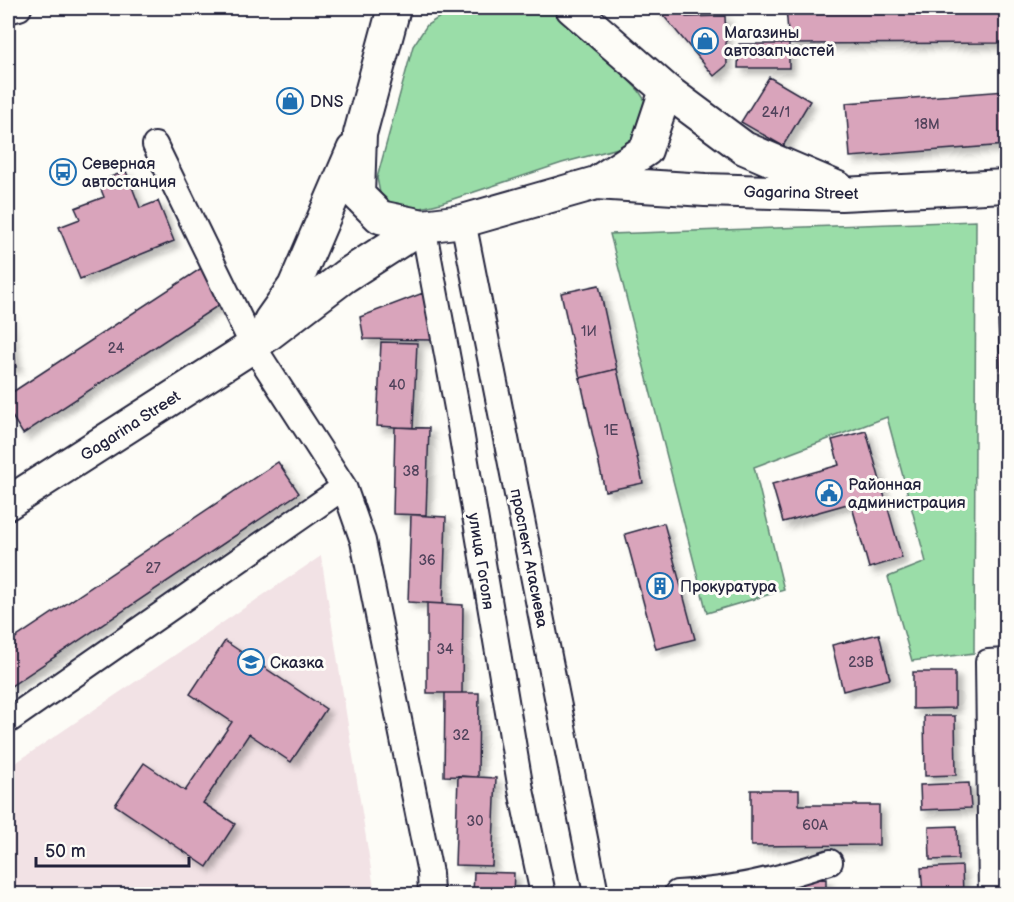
<svg xmlns="http://www.w3.org/2000/svg" width="1014" height="902" font-family="'Balsamiq Sans',sans-serif">
	<style>
		.built { fill: #f2e2e5 }
		.green { fill: #9adda8; stroke: #5e8072; stroke-width: 1.5 }
		.building { fill: #d9a4bb; stroke: #22223b; stroke-width: 1.5; filter: url(#shadow) }
		.lines { fill: none; stroke-linecap: round; stroke-linejoin: round }
		.minor-casing { stroke: #22223b; stroke-width: 28 }
		.major-casing { stroke: #22223b; stroke-width: 36 }
		.minor { stroke: #fdfcf7; stroke-width: 24 }
		.major { stroke: #fdfcf7; stroke-width: 32 }
		.labels { text-anchor: middle; stroke-width: 6; stroke-linejoin: round; paint-order: stroke }
		.number-label { font-size: 14px; fill: #50425b }
		.poi-label { font-size: 16px; fill: #22223b; stroke: #fdfcf7; text-anchor: start }
		.street-label { font-size: 16px; fill: #22223b; stroke: #fdfcf7 }
	</style>
	<defs>
		<filter id="shadow"><feDropShadow dx="5.5" dy="5.5" stdDeviation="3" flood-color="#0004"/></filter>
	</defs>
	<rect width="100%" height="100%" fill="#fdfcf7"/>
	<filter id="ink" filterUnits="userSpaceOnUse"><feTurbulence type="fractalNoise" baseFrequency=".0167" numOctaves="2"/><feDisplacementMap in="SourceGraphic" scale="12" xChannelSelector="R" yChannelSelector="G"/><feConvolveMatrix kernelMatrix="1 2 1 2 8 2 1 2 1" color-interpolation-filters="sRGB"/></filter>
	<g filter="url(#ink)">
		<path class="built" d="M321,556L375,894H8V768Z"/>
		<path class="green" d="M454,8H553L570,19L639,91L648,105L633,144L562,163L441,203L413,210L396,207L380,193L377,178L413,46L427,25Z
			M976,221L974,653L912,661L888,577L926,562L887,417L754,467L784,590L707,613L610,234Z"/>
		<path class="building" d="M657,8H678L686,17L725,16L727,65L714,76Z
			M678,8H725L686,17Z
			M786,8H1006V43L789,44Z
			M739,44H789V68H738Z
			M769,77L810,101L783,146L741,122Z
			M1006,91V145L850,157L846,103Z
			M126,171L140,208L158,201L174,241L80,279L59,227L80,219L75,208L104,197L98,182Z
			M203,267L225,301L23,434L8,410V395Z
			M599,285L617,369L580,378L561,293Z
			M423,293L432,340L364,339L360,317Z
			M8,312L16,367L8,368Z
			M1006,320V426H1003L998,321Z
			M381,342L417,343L413,428L377,426Z
			M617,369L643,483L605,491L580,378Z
			M395,427L429,428L426,515L393,514Z
			M866,431L902,558L869,568L851,503L783,522L772,484L839,465L832,440Z
			M278,462L299,493L8,688V643Z
			M411,515L446,517L443,604L408,602Z
			M664,523L695,639L656,649L625,534Z
			M427,603L463,605L462,693H427Z
			M879,634L890,679L843,691L832,645Z
			M225,641L326,709L291,762L249,734L203,803L235,824L207,867L115,805L144,763L185,791L232,722L190,694Z
			M913,672H955V708L913,709Z
			M445,693H479L478,777L444,776Z
			M924,716H955L956,775L925,776Z
			M458,776L496,778L492,866L455,865Z
			M969,783L971,808L921,810L920,785Z
			M751,790H799V805H879V845L751,846Z
			M957,826L958,859L930,860L929,827Z
			M962,866L963,894H923L921,868Z
			M474,872L514,873L513,894H473Z
			M826,879V894H800L799,880Z"/>
		<g class="lines">
			<defs>
				<path id="minor" d="M8,11L19,8
					M155,145L253,346L344,487L363,541L430,873L431,894
					M463,221L596,894
					M423,226L457,408L521,790L543,894
					M8,721L344,487
					M677,893C730,891 780,879 830,862
					M991,894L988,662L1006,661"/>
				<path id="major" d="M394,8L360,134L358,195L380,217L423,226L463,221L596,183L646,150L666,90L572,8
					M666,90L744,148L838,188
					M596,183L705,190L841,194L1006,186
					M270,321L294,287L353,150
					M8,503L253,346L345,276L423,226"/>
			</defs>
			<use href="#minor" class="minor-casing"/>
			<use href="#major" class="major-casing"/>
			<use href="#minor" class="minor"/>
			<use href="#major" class="major"/>
		</g>
	</g>
	<defs>
		<symbol id="shop-ring" viewBox="-11 -11 22 22"><circle r="9.5" fill="#fdfcf7" stroke="#1f6fb2" stroke-width="1.5"/><path d="M-5-2.5h2.3a2.7 3.5 0 0 1 5.4 0H5L5.5 6h-11ZM-1.5-2.5h3a1.5 2.3 0 0 0-3 0Z" fill="#1f6fb2"/></symbol>
		<symbol id="bus-ring" viewBox="-11 -11 22 22"><circle r="9.5" fill="#fdfcf7" stroke="#1f6fb2" stroke-width="1.5"/><path d="M-5-6H5V4H4V6H2V4H-2V6H-4V4H-5ZM-3.5-4V0h7V-4ZM-3.5 1.2v1.5H-2V1.2ZM2 1.2v1.5H3.5V1.2Z" fill="#1f6fb2"/></symbol>
		<symbol id="civic-ring" viewBox="-11 -11 22 22"><circle r="9.5" fill="#fdfcf7" stroke="#1f6fb2" stroke-width="1.5"/><path d="M-.6-6.5H3V-4.5H.6V-3L4-1V1h2V6H-6V1h2V-1L-.6-3ZM-1.2 2.5V6h2.4V2.5Z" fill="#1f6fb2"/></symbol>
		<symbol id="building-ring" viewBox="-11 -11 22 22"><circle r="9.5" fill="#fdfcf7" stroke="#1f6fb2" stroke-width="1.5"/><path d="M-4-6H4V6H1V3H-1V6H-4ZM-2.5-4.3h1.7v1.8h-1.7ZM.8-4.3h1.7v1.8H.8ZM-2.5-1h1.7V.8h-1.7ZM.8-1h1.7V.8H.8Z" fill="#1f6fb2"/></symbol>
		<symbol id="school-ring" viewBox="-11 -11 22 22"><circle r="9.5" fill="#fdfcf7" stroke="#1f6fb2" stroke-width="1.5"/><path d="M0-5L7-2L0 1L-7-2ZM-4 1L0 2.5L4 1V4Q0 6-4 4Z" fill="#1f6fb2"/></symbol>
	</defs>
	<g fill-rule="evenodd">
		<use href="#shop-ring" x="690" y="26" width="30" height="30"/>
		<use href="#shop-ring" x="275" y="86" width="30" height="30"/>
		<use href="#bus-ring" x="48" y="157" width="30" height="30"/>
		<use href="#civic-ring" x="814" y="478" width="30" height="30"/>
		<use href="#building-ring" x="645" y="571" width="30" height="30"/>
		<use href="#school-ring" x="236" y="647" width="30" height="30"/>
	</g>
	<g class="labels">
		<g class="number-label">
			<text x="776" y="117">24/1</text>
			<text x="927" y="129">18М</text>
			<text x="589" y="336">1И</text>
			<text x="116" y="353">24</text>
			<text x="397" y="390">40</text>
			<text x="611" y="435">1Е</text>
			<text x="411" y="476">38</text>
			<text x="427" y="565">36</text>
			<text x="153" y="573">27</text>
			<text x="445" y="654">34</text>
			<text x="861" y="667">23В</text>
			<text x="461" y="740">32</text>
			<text x="475" y="826">30</text>
			<text x="815" y="830">60А</text>
		</g>
		<g class="poi-label">
			<text x="724" y="38">Магазины<tspan x="724" dy="18">автозапчастей</tspan></text>
			<text x="310" y="107">DNS</text>
			<text x="82" y="169">Северная<tspan x="82" dy="18">автостанция</tspan></text>
			<text x="848" y="490">Районная<tspan x="848" dy="18">администрация</tspan></text>
			<text x="680" y="592">Прокуратура</text>
			<text x="270" y="668">Сказка</text>
		</g>
		<g class="street-label">
			<text transform="translate(801 192) rotate(1)" y="6">Gagarina Street</text>
			<text transform="translate(130 425) rotate(-33)" y="6">Gagarina Street</text>
			<text transform="translate(530 558) rotate(79)" y="6">проспект Агасиева</text>
			<text transform="translate(482 561) rotate(81)" y="6">улица Гоголя</text>
		</g>
	</g>
	<rect width="1014" height="902" fill="none" stroke="#fdfcf7" stroke-width="30"/>
	<rect x="15" y="15" width="984" height="872" fill="none" stroke="#22223b" stroke-width="2" filter="url(#ink)"/>
	<path d="M36 857v9h153v-9" fill="none" stroke="#22223b" stroke-width="3"/>
	<text x="45" y="857" font-size="18" fill="#22223b" stroke="#fdfcf7" stroke-width="4.5" paint-order="stroke">50 m</text>
</svg>
